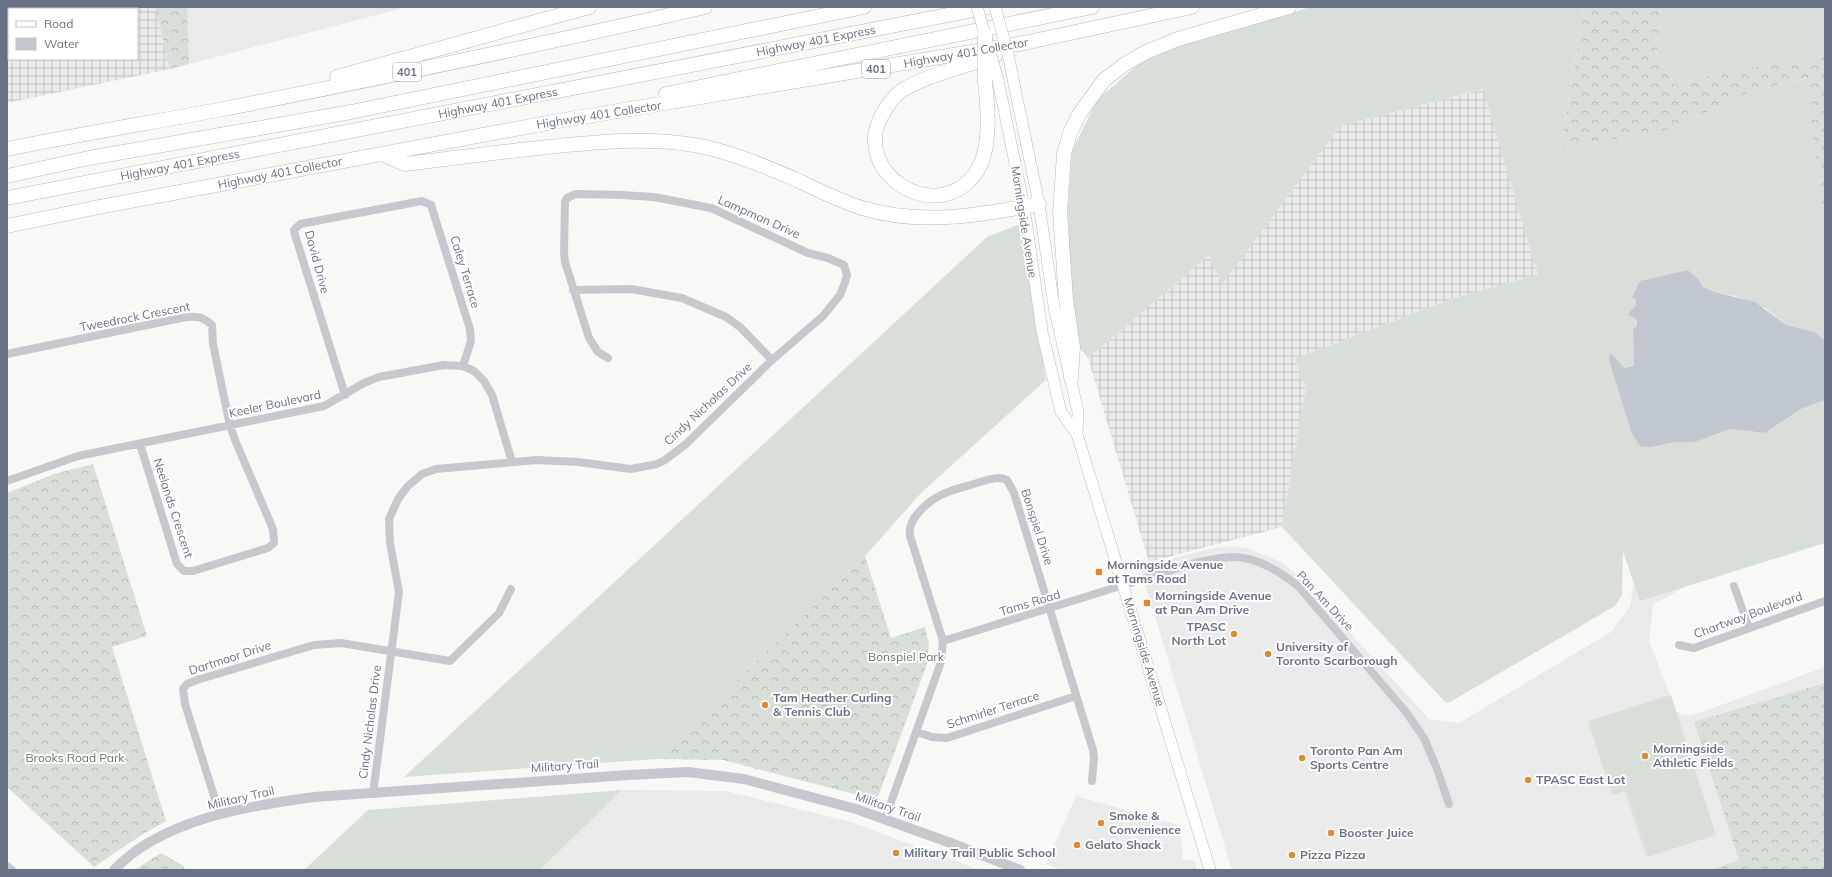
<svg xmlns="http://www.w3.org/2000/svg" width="1832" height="877" font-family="Mulish,sans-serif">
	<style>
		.built { fill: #e9eae9 }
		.industrial { fill: url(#industrial-grid); fill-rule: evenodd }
		.grass { fill: #d8dfd8 }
		.forest { fill: url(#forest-crowns) }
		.water { fill: #c1c7cf }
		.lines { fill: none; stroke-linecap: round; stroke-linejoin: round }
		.secondary-casing { stroke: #b9bbc2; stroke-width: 12 }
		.motorway-casing { stroke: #b7b9bd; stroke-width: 15 }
		.minor { stroke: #c7c8cd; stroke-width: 8 }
		.tertiary { stroke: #c7c8cd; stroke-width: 10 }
		.secondary { stroke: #fff; stroke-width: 11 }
		.motorway { stroke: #fff; stroke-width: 14 }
		.secondary-bridge-casing { stroke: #b9bbc2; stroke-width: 12; stroke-linecap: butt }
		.motorway-bridge-casing { stroke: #b7b9bd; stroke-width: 15; stroke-linecap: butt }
		.secondary-bridge { stroke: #fff; stroke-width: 11 }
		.motorway-bridge { stroke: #fff; stroke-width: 14 }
		.poi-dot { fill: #dc8b33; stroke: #fff; stroke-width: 1.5 }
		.labels { text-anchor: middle; stroke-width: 4; stroke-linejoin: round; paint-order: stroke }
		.shield { fill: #fff; stroke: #969caa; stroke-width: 1 }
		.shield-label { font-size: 11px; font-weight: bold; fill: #697186 }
		.street-label { font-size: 12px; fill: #697186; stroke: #fff }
		.poi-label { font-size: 12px; font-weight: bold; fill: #697186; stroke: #fff; text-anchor: start }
		.park-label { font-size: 12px; fill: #647865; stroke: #fff }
	</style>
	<defs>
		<pattern id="industrial-grid" width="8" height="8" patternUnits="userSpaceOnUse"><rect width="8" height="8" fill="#e9eae9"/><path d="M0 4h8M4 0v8" fill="none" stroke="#c1c2c2"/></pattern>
		<pattern id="forest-crowns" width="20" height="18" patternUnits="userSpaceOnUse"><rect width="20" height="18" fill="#d8dfd8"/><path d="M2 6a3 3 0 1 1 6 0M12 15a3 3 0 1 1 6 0" fill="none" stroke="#b3b9b5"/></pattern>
	</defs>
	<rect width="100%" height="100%" fill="#f8f9f6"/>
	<path class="built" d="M187,7H407L189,64Z
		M1652,481L1698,579L1653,605L1649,641L1676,711L1683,715H1689L1705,711L1825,667V870H1232L1140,567L1208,549L1230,546L1247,548L1281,562L1298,576L1429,719L1459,723L1611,632L1630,606Z
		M622,790L726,791L851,822L980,870H540Z
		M1076,796L1179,825L1183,860L1195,861L1197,870H1061L1046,864Z"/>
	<path class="industrial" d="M7,7H155L170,69L7,103ZM9,9H137V59H9Z
		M1484,89L1538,275L1454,298L1295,359L1306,387L1282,527L1149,562L1088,358L1209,255L1222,283L1340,126Z"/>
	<path class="grass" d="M1311,7H1584L1561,148L1665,131L1748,93L1807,78L1825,225V341L1815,332L1786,325L1765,308L1735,296L1715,292L1703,287L1699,280L1688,270L1671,275L1636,300L1637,325L1633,329L1634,366L1624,368L1652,447L1676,442H1695L1730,429L1765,433L1801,409L1825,400V543L1640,601L1623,552L1622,595L1615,606L1450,702L1446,703L1282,527L1306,387L1295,359L1454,298L1538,275L1483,89L1340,126L1222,284L1209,255L1088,358L1075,342L1070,298L1068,206L1072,151L1097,100L1141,62L1179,46Z
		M1661,7H1825V56L1726,71L1675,85L1657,57Z
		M1020,224L1046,380L922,492L865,556L656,759L404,777L987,237Z
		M1671,695L1716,835L1647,857L1625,791L1612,795L1588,721Z
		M622,790L540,870H304L368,810Z"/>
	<path class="forest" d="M155,7H187L189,64L170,69Z
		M1584,7H1661L1657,57L1675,85L1726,71L1825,56V225L1806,78L1748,93L1665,131L1561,148Z
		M93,464L147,636L112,647L166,821L143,834L94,867L7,787V493L54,474Z
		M865,556L891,638L925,627L929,644L927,664L877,800L723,760L656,759Z
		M1825,683V870H1710L1739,860L1694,722Z
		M161,853L182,865L186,870H134Z"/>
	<path class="water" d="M1688,270L1699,280L1703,287L1715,292L1755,302L1786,325L1815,332L1825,341V400L1801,409L1765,433L1730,429L1695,442H1676L1652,447H1641L1632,434L1609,360L1610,352L1624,368L1634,366L1633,329L1637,325V320L1628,314L1636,305V300L1632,297L1640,281Z"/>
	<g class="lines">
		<defs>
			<path id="secondary" d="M1012,74L1039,204L1054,306L1078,412L1077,434
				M998,80L1024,207L1042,331L1061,412L1077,434L1210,870"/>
			<path id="motorway" d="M337,77L589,7
				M985,82C988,108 992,151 975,174C935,227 852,172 881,117C886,108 892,97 901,91C924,76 969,65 995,56
				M666,94L1092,7
				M7,149C77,135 148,123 218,110C381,78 544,44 705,7
				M382,154L405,164C453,158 500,152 548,147C597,142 645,137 694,145C725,150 770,168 799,181C820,191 840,201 862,208C921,226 981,215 1039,204
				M7,176L89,158L351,112L864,7
				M7,198L989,7
				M7,226L99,207L558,121L1024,43L1192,7
				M1071,378L1073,347L1066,299L1060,212L1064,154L1070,133L1080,113L1104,80L1125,64L1146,52L1178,39L1289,7"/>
		</defs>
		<use href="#secondary" class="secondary-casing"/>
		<use href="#motorway" class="motorway-casing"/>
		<path class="minor" d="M573,290L631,289L682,298L726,317L740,327L772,360
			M7,354L186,317C198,316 203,317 212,325L213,344L230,426L235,440L273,529L274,543L268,548L193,571H184L177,564L140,444
			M345,395L295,235L294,230L300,224L422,201L431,205L470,329L471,341L463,366
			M7,481L78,456L324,406L364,383L379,377L444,365L463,366L474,371L484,381L492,395L512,462
			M1734,586L1749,628
			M943,641L1198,562C1209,561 1223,556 1235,557C1259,558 1280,572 1298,586L1406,712L1424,738L1437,769L1449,804
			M1679,645L1694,648L1825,601
			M917,732L932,737L947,738L1076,696
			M373,794L399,592L390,543L389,519L398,499L407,487L422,474L436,469L537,460L578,462L631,469L657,464L665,460L686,444L772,360L823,316L840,295L845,282L847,275L844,265L828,258L808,253L711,208L654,197L621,195L576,194L567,198L565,202L564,252L565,262L589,338L598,352L608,358
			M220,815L185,704L183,689L187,684L197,680L314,645L341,643L450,661L499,613L511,589
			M885,819L941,662L943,641L910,536C907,519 927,502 941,495C951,490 963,487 974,484C985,481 996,475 1007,480L1014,493L1093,750L1094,758L1092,781
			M7,866L12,870"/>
		<path class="tertiary" d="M114,870C162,819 248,806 314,797L628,775L688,772L744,779L856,809L948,842L1020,870"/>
		<use href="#secondary" class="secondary"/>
		<use href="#motorway" class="motorway"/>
		<defs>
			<path id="secondary-bridge" d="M977,7L998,80
				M995,7L1008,54L1012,74"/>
			<path id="motorway-bridge" d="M985,82V35"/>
		</defs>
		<use href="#secondary-bridge" class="secondary-bridge-casing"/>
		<use href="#motorway-bridge" class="motorway-bridge-casing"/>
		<use href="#secondary-bridge" class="secondary-bridge"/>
		<use href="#motorway-bridge" class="motorway-bridge"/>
	</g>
	<g class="poi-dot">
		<rect x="1095" y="568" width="8" height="8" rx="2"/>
		<rect x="1143" y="599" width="8" height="8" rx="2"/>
		<circle cx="1234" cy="634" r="4"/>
		<circle cx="1268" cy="654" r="4"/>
		<circle cx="765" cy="705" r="4"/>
		<circle cx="1645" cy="756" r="4"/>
		<circle cx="1302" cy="758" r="4"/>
		<circle cx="1528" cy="780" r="4"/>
		<circle cx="1101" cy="823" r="4"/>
		<circle cx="1331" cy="833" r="4"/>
		<circle cx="1077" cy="845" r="4"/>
		<circle cx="896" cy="853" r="4"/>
		<circle cx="1292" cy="855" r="4"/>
	</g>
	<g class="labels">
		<g class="shield">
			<rect x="862" y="60" width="28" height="18" rx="3"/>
			<rect x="393" y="63" width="28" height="18" rx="3"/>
		</g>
		<g class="shield-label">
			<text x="876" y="73">401</text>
			<text x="407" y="76">401</text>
		</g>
		<g class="street-label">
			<text transform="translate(816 41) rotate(-11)" y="4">Highway 401 Express</text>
			<text transform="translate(966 53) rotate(-10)" y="4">Highway 401 Collector</text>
			<text transform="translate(498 103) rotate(-11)" y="4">Highway 401 Express</text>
			<text transform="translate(599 115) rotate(-9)" y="4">Highway 401 Collector</text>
			<text transform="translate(180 165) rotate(-11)" y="4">Highway 401 Express</text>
			<text transform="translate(280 173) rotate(-11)" y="4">Highway 401 Collector</text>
			<text transform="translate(759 217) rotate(24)" y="4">Lampman Drive</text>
			<text transform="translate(1024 222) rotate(81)" y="4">Morningside Avenue</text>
			<text transform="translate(317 262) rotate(75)" y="4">David Drive</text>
			<text transform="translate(465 272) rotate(73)" y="4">Caley Terrace</text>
			<text transform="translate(135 317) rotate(-11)" y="4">Tweedrock Crescent</text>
			<text transform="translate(275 404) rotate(-12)" y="4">Keeler Boulevard</text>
			<text transform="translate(708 404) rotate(-43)" y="4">Cindy Nicholas Drive</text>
			<text transform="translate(173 508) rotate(72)" y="4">Neelands Crescent</text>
			<text transform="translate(1037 527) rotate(72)" y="4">Bonspiel Drive</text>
			<text transform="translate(1325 601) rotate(47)" y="4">Pan Am Drive</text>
			<text transform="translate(1030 603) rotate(-17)" y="4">Tams Road</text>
			<text transform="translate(1748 615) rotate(-20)" y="4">Chartway Boulevard</text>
			<text transform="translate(1144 652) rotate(73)" y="4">Morningside Avenue</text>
			<text transform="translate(230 658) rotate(-18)" y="4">Dartmoor Drive</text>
			<text transform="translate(993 710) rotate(-18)" y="4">Schmirler Terrace</text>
			<text transform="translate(370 722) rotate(-83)" y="4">Cindy Nicholas Drive</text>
			<text transform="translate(565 766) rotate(-4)" y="4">Military Trail</text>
			<text transform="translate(241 798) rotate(-13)" y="4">Military Trail</text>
			<text transform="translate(888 807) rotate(19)" y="4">Military Trail</text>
		</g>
		<g class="poi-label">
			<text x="1107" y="569">Morningside Avenue<tspan x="1107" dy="14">at Tams Road</tspan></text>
			<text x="1155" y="600">Morningside Avenue<tspan x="1155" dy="14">at Pan Am Drive</tspan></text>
			<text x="1226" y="631" text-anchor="end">TPASC<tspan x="1226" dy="14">North Lot</tspan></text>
			<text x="1276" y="651">University of<tspan x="1276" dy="14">Toronto Scarborough</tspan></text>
			<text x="773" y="702">Tam Heather Curling<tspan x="773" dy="14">&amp; Tennis Club</tspan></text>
			<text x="1653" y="753">Morningside<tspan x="1653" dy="14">Athletic Fields</tspan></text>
			<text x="1310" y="755">Toronto Pan Am<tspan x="1310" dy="14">Sports Centre</tspan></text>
			<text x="1536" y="784">TPASC East Lot</text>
			<text x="1109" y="820">Smoke &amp;<tspan x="1109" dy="14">Convenience</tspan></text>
			<text x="1339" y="837">Booster Juice</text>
			<text x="1085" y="849">Gelato Shack</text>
			<text x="904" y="857">Military Trail Public School</text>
			<text x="1300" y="859">Pizza Pizza</text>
		</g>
		<g class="park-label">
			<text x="906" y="661">Bonspiel Park</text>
			<text x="75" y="762">Brooks Road Park</text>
		</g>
	</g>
	<rect width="1832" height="877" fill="none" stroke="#697186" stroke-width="16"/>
	<rect x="8" y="8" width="130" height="52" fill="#ffffff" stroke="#c3c6cf"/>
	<rect x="16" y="21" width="20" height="6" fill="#ffffff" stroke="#c3c6cf"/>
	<text x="44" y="28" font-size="12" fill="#697186">Road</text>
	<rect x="16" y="38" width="20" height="12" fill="#c1c7cf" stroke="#c3c6cf"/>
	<text x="44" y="48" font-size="12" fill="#697186">Water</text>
</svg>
